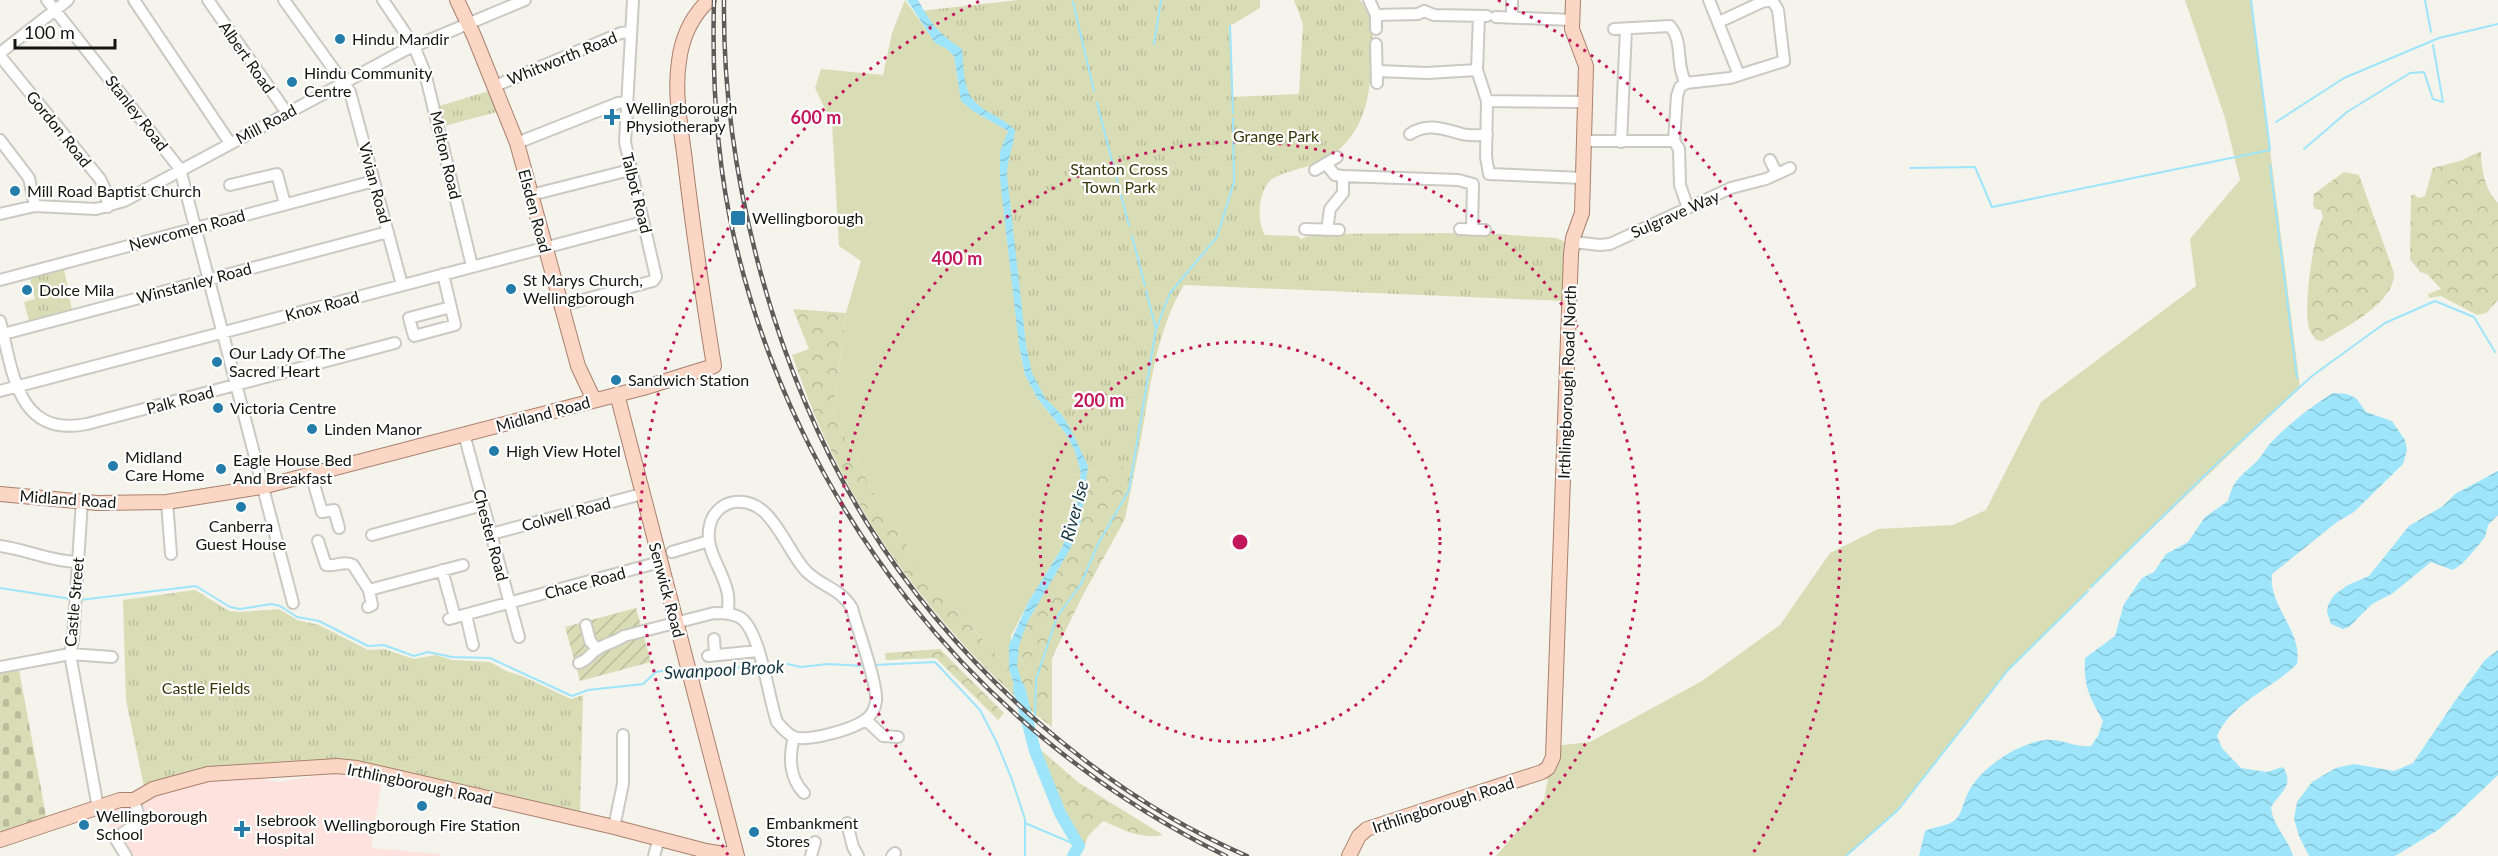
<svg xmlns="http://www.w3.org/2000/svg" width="2498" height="856" font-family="Lato,sans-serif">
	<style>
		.medical { fill: #fde2de }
		.grass { fill: #d9ddb5 }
		.forest { fill: url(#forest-crowns) }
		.cemetery { fill: url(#cemetery-stones) }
		.park { fill: url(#park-tufts) }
		.garden { fill: url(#garden-furrows) }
		.water { fill: url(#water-waves) }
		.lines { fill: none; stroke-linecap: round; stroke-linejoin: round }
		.stream { stroke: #9ee5fb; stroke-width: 2 }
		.river { stroke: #9ee5fb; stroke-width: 12 }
		.minor-casing { stroke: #cac9c2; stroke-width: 14 }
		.major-casing { stroke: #a9806d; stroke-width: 16 }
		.minor { stroke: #fff; stroke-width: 10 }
		.major { stroke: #fbd6c5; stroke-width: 14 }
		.rail-casing { stroke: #5d5c59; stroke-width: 4.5 }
		.rail { stroke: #fff; stroke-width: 2; stroke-dasharray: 7; stroke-linecap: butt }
		.ring { fill: none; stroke: #c2185b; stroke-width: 3; stroke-dasharray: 3 6 }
		.poi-dot { fill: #247cab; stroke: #fff; stroke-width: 2 }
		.labels { text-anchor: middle; stroke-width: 4.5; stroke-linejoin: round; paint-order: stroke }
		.poi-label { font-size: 16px; fill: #141412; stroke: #fff; text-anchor: start }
		.street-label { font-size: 16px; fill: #141412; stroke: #fff }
		.park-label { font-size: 16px; fill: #363709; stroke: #fff }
		.water-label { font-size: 18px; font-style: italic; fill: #143540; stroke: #fff }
		.centre { fill: #c2185b; stroke: #fff; stroke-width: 3 }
		.ring-label { font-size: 18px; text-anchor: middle; font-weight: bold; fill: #c2185b; stroke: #fff; stroke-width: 4.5; stroke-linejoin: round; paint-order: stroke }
	</style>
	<defs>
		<pattern id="forest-crowns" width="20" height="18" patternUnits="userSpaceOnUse" patternTransform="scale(1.5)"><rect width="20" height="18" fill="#d9ddb5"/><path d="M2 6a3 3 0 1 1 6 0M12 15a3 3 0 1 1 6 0" fill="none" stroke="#b9bd9b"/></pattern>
		<pattern id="cemetery-stones" width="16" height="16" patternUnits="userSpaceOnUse" patternTransform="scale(1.5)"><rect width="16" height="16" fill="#d9ddb5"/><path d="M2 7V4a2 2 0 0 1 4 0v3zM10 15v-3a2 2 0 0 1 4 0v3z" fill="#b9bd9b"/></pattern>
		<pattern id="park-tufts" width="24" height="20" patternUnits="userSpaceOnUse" patternTransform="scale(1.5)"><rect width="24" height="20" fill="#d9ddb5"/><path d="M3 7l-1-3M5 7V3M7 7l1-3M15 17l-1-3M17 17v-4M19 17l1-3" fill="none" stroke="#b9bd9b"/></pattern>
		<pattern id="garden-furrows" width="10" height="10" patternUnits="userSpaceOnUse" patternTransform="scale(1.5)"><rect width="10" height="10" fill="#d9ddb5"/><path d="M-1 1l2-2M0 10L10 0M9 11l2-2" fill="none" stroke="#b9bd9b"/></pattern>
		<pattern id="water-waves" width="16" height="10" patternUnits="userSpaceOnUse" patternTransform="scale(1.5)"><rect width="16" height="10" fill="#9ee5fb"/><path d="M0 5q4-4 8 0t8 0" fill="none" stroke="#87c4d6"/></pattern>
	</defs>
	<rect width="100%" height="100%" fill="#f4f3ec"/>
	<path class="medical" d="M341,771L382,779L371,848L441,854V856H126L101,811L196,782L248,777L281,782Z"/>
	<path class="grass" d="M905,0L935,42L947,49L954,56L958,83L973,111L1008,131L1001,152L1003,204L1020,351L1025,375L1038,399L1066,434L1075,451L1081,473L1076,502L1062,548L1029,601L1011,636L1009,669L931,581L877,500L833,413L846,313L861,261L839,246L832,123L815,88L821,69L883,75L892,33Z
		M2185,0H2251L2300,387L2091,587L2008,670L1898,810L1846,856H1496L1544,800L1554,746L1590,742L1702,681L1780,625L1830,553L1878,529L1953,525L1986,510L2041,402L2196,286L2190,239L2240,180L2225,118Z"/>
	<path class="forest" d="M2481,151C2481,169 2485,190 2498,203V300L2486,313L2477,315L2441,296L2429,298L2428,294L2441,289L2427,274L2420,272L2410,259L2411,196L2414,194L2418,198L2425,196L2433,168L2460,161Z
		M2344,172L2359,175L2394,273C2395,303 2346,326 2323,341L2316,340C2314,337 2310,332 2309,328C2303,307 2313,237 2323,217L2321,210L2315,209L2313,205L2314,194Z
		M793,309L846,313L833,413L877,500L931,581L1009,669L1019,700C943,630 876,545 832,453C816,421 804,388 792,355L809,349Z
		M1136,464L1125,519L1083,595L1052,658V727L1031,711L1021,697L1013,666L1016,634L1064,551L1085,472Z
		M940,649L1004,713L998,720L936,658L886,660L885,653Z
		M1028,739L1079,783L1163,835C1141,840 1122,829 1103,821L1088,836L1081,854C1073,849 1074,840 1068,834C1057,821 1053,811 1053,794L1046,792Z"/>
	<path class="cemetery" d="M19,670L47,821L0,834V673Z"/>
	<path class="park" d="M1018,0H1260V8L1230,26L1232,97L1299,94L1303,24L1294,0H1360C1363,5 1368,10 1371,15C1374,23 1372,38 1372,47C1371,90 1368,134 1326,159C1312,168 1277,171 1268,183C1258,196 1257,222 1265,235L1298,236L1301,239L1314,234L1478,233L1556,238L1568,243L1564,301L1184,285C1152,338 1149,404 1136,464L1085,472L1077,446L1044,404L1021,349L1003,156L1012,128L965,98L958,52L935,35L920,11Z
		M489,91L497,112L444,126L439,106Z
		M64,269L72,310L29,321L24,302L35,299L30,278Z
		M195,590L229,611L239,612L279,609L297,620L319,625L368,650L384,649L414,659L436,655L452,660L490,662L506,671L522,676L571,699L583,695L580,813L353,761L144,787L126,700L123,600Z"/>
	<path class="garden" d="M636,608L651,662L580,681L565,627Z"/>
	<path class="water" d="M907,0H918C932,25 938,33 962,49C965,76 961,96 987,111C997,117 1007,122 1015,130C1014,146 1007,159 1007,175L1026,345L1032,373L1045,398L1062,415L1071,430L1088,466L1081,521L1070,549L1028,621L1019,645L1017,666L1031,711L1019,700L1009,669V645L1029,601L1062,548L1076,502L1081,473L1075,451L1066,434L1038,399L1025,375L1019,345L1000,179V152L1008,131L973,111L961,101L954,56L947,49L935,43Z
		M2333,393L2347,394L2356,398L2366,412L2392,421L2405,440L2407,450L2403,464L2354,512L2337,522L2272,574C2268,606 2303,631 2297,664C2273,688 2231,703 2217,736L2222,748L2241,768L2267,772L2283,767C2295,786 2280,792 2271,807C2272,825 2288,838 2293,856H1919L1925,831C1934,826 1947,827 1955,820C1962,814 1963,803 1967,795C1978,769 2018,743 2045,740C2061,738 2075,748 2091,746L2098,736L2103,721C2090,698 2083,686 2085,658L2115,636L2124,604L2142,578L2154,572L2166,554L2188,542L2205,517L2228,501C2234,478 2241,477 2257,461C2261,457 2264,451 2268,446C2287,425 2309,408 2333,393Z
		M2498,471V515L2488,525L2485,537L2477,547L2463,563L2453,570L2431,562L2393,593L2372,604L2349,627L2343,629L2331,624L2327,612L2328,605L2334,595L2348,585L2369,576L2409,526L2443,506L2455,494Z
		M2498,650V775L2457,814L2438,830L2395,856H2309L2299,836L2294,819L2297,802L2312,782L2336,768L2354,764L2394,771L2413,763L2455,701L2485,660Z"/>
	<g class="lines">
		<path class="stream" d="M2425,0L2431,32
			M1073,2L1094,91
			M1230,26L1233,113
			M1154,44L1161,0
			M1097,103L1129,226
			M2276,122L2344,78L2439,38L2498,24
			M2304,149L2347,112L2410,73L2424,72L2433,99L2443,102L2433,45
			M2270,165L2297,378
			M1910,168L1975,167L1992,207L2270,150L2251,0
			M1132,236L1145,286
			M1156,329L1170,293L1217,237L1234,182L1233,118
			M2091,587L2213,467L2312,376L2385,323L2435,301L2474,317L2495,352
			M0,588L71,599
			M80,600L196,586L230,607L240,609L271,604L280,606L297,617L319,621L368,646L384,645L414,656L428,652L452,657L490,658L572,696L588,690L643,684L656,672L668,670H683
			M767,665L783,663L801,667L828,664L865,666
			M874,665L935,662L980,710L996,741L1011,777L1025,819V856
			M695,670L758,666
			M1035,715L1036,679L1057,617L1081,584L1098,544L1129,490L1156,329L1146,291
			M1025,823L1079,846
			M1846,856L1898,810L2008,670L2088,591"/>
		<path class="river" d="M1019,688L1035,751L1060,813L1079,846L1073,856"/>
		<defs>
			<path id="minor" d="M47,0L180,169L293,603
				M134,0L230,143
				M208,0L287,113
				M284,0L350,92L402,285
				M383,0L414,46L425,73L472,266
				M1369,0L1376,15V29
				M1512,0V18
				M1709,0L1739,75
				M1424,11L1434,15L1487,16
				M1376,15L1418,14L1424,11
				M1479,16L1477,70L1487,101L1486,157L1489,174
				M1496,17L1572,20
				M1614,29L1670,26C1684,42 1675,65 1686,83
				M1376,44L1377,83
				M0,53L68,0
				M0,56L100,179L106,191L108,207
				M1378,71L1427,73L1477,70
				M495,86L621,33L630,32
				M1487,101L1585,102
				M1410,134C1427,122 1444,129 1462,134C1469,136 1479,135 1487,135
				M0,140L29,178L35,206
				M1584,141H1674L1677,96L1680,87L1686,83L1730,78L1784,61L1778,10L1772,0L1762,2L1719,22
				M1674,141L1679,149L1680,185L1688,208
				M1621,142L1626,29
				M517,143L618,103L626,102
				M1770,160L1777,174
				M1326,164L1335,175L1343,176L1458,180L1473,184
				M1315,170L1337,157
				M1489,174L1582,178
				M230,185L277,174L285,204
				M531,195L630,170
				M0,214L35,206L96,209L124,201L403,51L525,0
				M1305,229L1339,230
				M1460,229L1485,230
				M1327,230L1330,209L1343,193V176
				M1472,230L1473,184
				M1573,242L1600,245L1610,244L1731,188L1766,179L1790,168
				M443,274L455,325L414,336L409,318L451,307
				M0,280L374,181
				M560,306L653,281L656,277L625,142L633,0
				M0,321C13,372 17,438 87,424L395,343
				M0,335L388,232
				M0,391L643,222
				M464,434L519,637
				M311,474L322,512L334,510L339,528
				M82,501L73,640L70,654L98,808
				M167,502L171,554
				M491,534L642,494
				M372,535L483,505
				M318,541L326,565C335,567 345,560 353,565L369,590L372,605L368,607
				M0,546C29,550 48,561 77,562
				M672,552L709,541
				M442,570L455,617
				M369,590L463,565
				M466,615L473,645
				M449,619L660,562
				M586,625L590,641L597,649
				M714,639L715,655
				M708,656L758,651
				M579,663C590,659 589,654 598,649C606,643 616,642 624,636L714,613C722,613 733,613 741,618C761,633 768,697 777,722C782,728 787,734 794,737C808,742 853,729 865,720C871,716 875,709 876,701C878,684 857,628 852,608C840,588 822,587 806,571C784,548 771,493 730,503C720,506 712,515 710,525C703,550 725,572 728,595C729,601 728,607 728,613
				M0,667L70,654L112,657
				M866,720L883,736L898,737
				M794,737C789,756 789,778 804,793
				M847,823L853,847L858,856
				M614,827L623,784V735
				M126,856L115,838L135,825L138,814L134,800
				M654,856L659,838
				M811,856L815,842
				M892,856L895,853"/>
			<path id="major" d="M457,0L474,36L517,143L578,366L594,400
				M617,394L737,856
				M0,494L97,503L167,502L262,487L643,388L714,366C703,298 693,229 685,161C681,128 674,94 679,61C682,38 692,16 709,0
				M0,840L120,800H134L153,789L208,774L337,766L357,768L614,827L706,851L736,856
				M1349,856L1359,836L1367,829L1542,772L1548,768L1553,757L1571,254L1573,238L1582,213L1586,66L1572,29L1573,0"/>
		</defs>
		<use href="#minor" class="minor-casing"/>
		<use href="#major" class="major-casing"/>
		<use href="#minor" class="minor"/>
		<use href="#major" class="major"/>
		<defs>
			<path id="rail" d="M714,0C712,79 716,160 734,237C796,508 977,734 1226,856
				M724,0C722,175 775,374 867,523C954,663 1096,791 1247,856"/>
		</defs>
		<use href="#rail" class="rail-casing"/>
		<use href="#rail" class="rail"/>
	</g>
	<g class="ring">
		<circle cx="1240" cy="542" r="200"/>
		<path d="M991 855A400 400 0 1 1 1489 855"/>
		<path d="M728 855A600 600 0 0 1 982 0M1498 0A600 600 0 0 1 1752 855"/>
	</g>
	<g class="poi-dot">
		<circle cx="340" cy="39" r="6"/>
		<circle cx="292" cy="82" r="6"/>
		<path d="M609 108h6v6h6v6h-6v6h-6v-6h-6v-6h6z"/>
		<circle cx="15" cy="191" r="6"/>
		<rect x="730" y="210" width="16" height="16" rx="3"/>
		<circle cx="511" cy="289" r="6"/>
		<circle cx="27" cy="290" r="6"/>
		<circle cx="217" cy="362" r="6"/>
		<circle cx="616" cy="380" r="6"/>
		<circle cx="218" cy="408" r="6"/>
		<circle cx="312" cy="429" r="6"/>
		<circle cx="494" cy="451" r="6"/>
		<circle cx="113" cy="466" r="6"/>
		<circle cx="221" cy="469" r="6"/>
		<circle cx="241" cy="507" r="6"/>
		<circle cx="422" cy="806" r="6"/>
		<circle cx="84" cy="825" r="6"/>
		<path d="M239 820h6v6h6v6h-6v6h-6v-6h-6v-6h6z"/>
		<circle cx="754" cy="832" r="6"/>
	</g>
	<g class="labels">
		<g class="poi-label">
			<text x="352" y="45">Hindu Mandir</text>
			<text x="304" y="79">Hindu Community<tspan x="304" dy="18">Centre</tspan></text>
			<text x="626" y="114">Wellingborough<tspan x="626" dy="18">Physiotherapy</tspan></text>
			<text x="27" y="197">Mill Road Baptist Church</text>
			<text x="752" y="224">Wellingborough</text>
			<text x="523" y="286">St Marys Church,<tspan x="523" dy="18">Wellingborough</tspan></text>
			<text x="39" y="296">Dolce Mila</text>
			<text x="229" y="359">Our Lady Of The<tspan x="229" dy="18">Sacred Heart</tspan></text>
			<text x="628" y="386">Sandwich Station</text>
			<text x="230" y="414">Victoria Centre</text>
			<text x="324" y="435">Linden Manor</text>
			<text x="506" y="457">High View Hotel</text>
			<text x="125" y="463">Midland<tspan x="125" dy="18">Care Home</tspan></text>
			<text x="233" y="466">Eagle House Bed<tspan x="233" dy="18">And Breakfast</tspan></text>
			<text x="241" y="532" text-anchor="middle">Canberra<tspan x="241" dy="18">Guest House</tspan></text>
			<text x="96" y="822">Wellingborough<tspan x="96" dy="18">School</tspan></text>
			<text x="256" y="826">Isebrook<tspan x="256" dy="18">Hospital</tspan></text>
			<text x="766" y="829">Embankment<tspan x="766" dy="18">Stores</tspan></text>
			<text x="422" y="831" text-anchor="middle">Wellingborough Fire Station</text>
		</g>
		<g class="street-label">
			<text transform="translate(247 57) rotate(55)" y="6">Albert Road</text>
			<text transform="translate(562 58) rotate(-22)" y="6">Whitworth Road</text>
			<text transform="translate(137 113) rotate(52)" y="6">Stanley Road</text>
			<text transform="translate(266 124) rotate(-28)" y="6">Mill Road</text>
			<text transform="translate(59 129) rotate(51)" y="6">Gordon Road</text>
			<text transform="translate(446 155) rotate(77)" y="6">Melton Road</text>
			<text transform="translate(375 183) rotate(75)" y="6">Vivian Road</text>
			<text transform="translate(637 193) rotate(76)" y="6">Talbot Road</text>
			<text transform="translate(535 211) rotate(75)" y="6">Elsden Road</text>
			<text transform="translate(1675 214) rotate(-24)" y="6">Sulgrave Way</text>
			<text transform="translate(187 230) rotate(-15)" y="6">Newcomen Road</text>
			<text transform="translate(194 283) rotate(-15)" y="6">Winstanley Road</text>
			<text transform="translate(322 306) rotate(-15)" y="6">Knox Road</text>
			<text transform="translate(1567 382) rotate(-88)" y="6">Irthlingborough Road North</text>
			<text transform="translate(180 400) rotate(-15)" y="6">Palk Road</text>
			<text transform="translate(543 414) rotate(-15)" y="6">Midland Road</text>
			<text transform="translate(68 499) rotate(4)" y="6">Midland Road</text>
			<text transform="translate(566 514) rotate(-15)" y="6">Colwell Road</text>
			<text transform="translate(491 535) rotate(75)" y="6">Chester Road</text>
			<text transform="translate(585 583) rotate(-15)" y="6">Chace Road</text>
			<text transform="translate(667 590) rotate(75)" y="6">Senwick Road</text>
			<text transform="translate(74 602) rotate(-85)" y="6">Castle Street</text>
			<text transform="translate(420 784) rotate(12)" y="6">Irthlingborough Road</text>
			<text transform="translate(1443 805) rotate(-18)" y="6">Irthlingborough Road</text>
		</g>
		<g class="park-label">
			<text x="1276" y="142">Grange Park</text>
			<text x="1119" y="175">Stanton Cross<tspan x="1119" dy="18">Town Park</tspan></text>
			<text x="206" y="694">Castle Fields</text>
		</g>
		<g class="water-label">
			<text transform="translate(1075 511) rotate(-75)" y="6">River Ise</text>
			<text transform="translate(724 670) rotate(-3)" y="6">Swanpool Brook</text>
		</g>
	</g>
	<circle cx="1240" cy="542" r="9" class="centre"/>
	<g class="ring-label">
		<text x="816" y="124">600 m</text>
		<text x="957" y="265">400 m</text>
		<text x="1099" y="407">200 m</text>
	</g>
	<path d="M15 39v9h100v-9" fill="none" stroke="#141412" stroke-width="3"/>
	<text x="24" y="39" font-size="18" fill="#141412" stroke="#ffffff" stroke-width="4.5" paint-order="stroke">100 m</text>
</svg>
